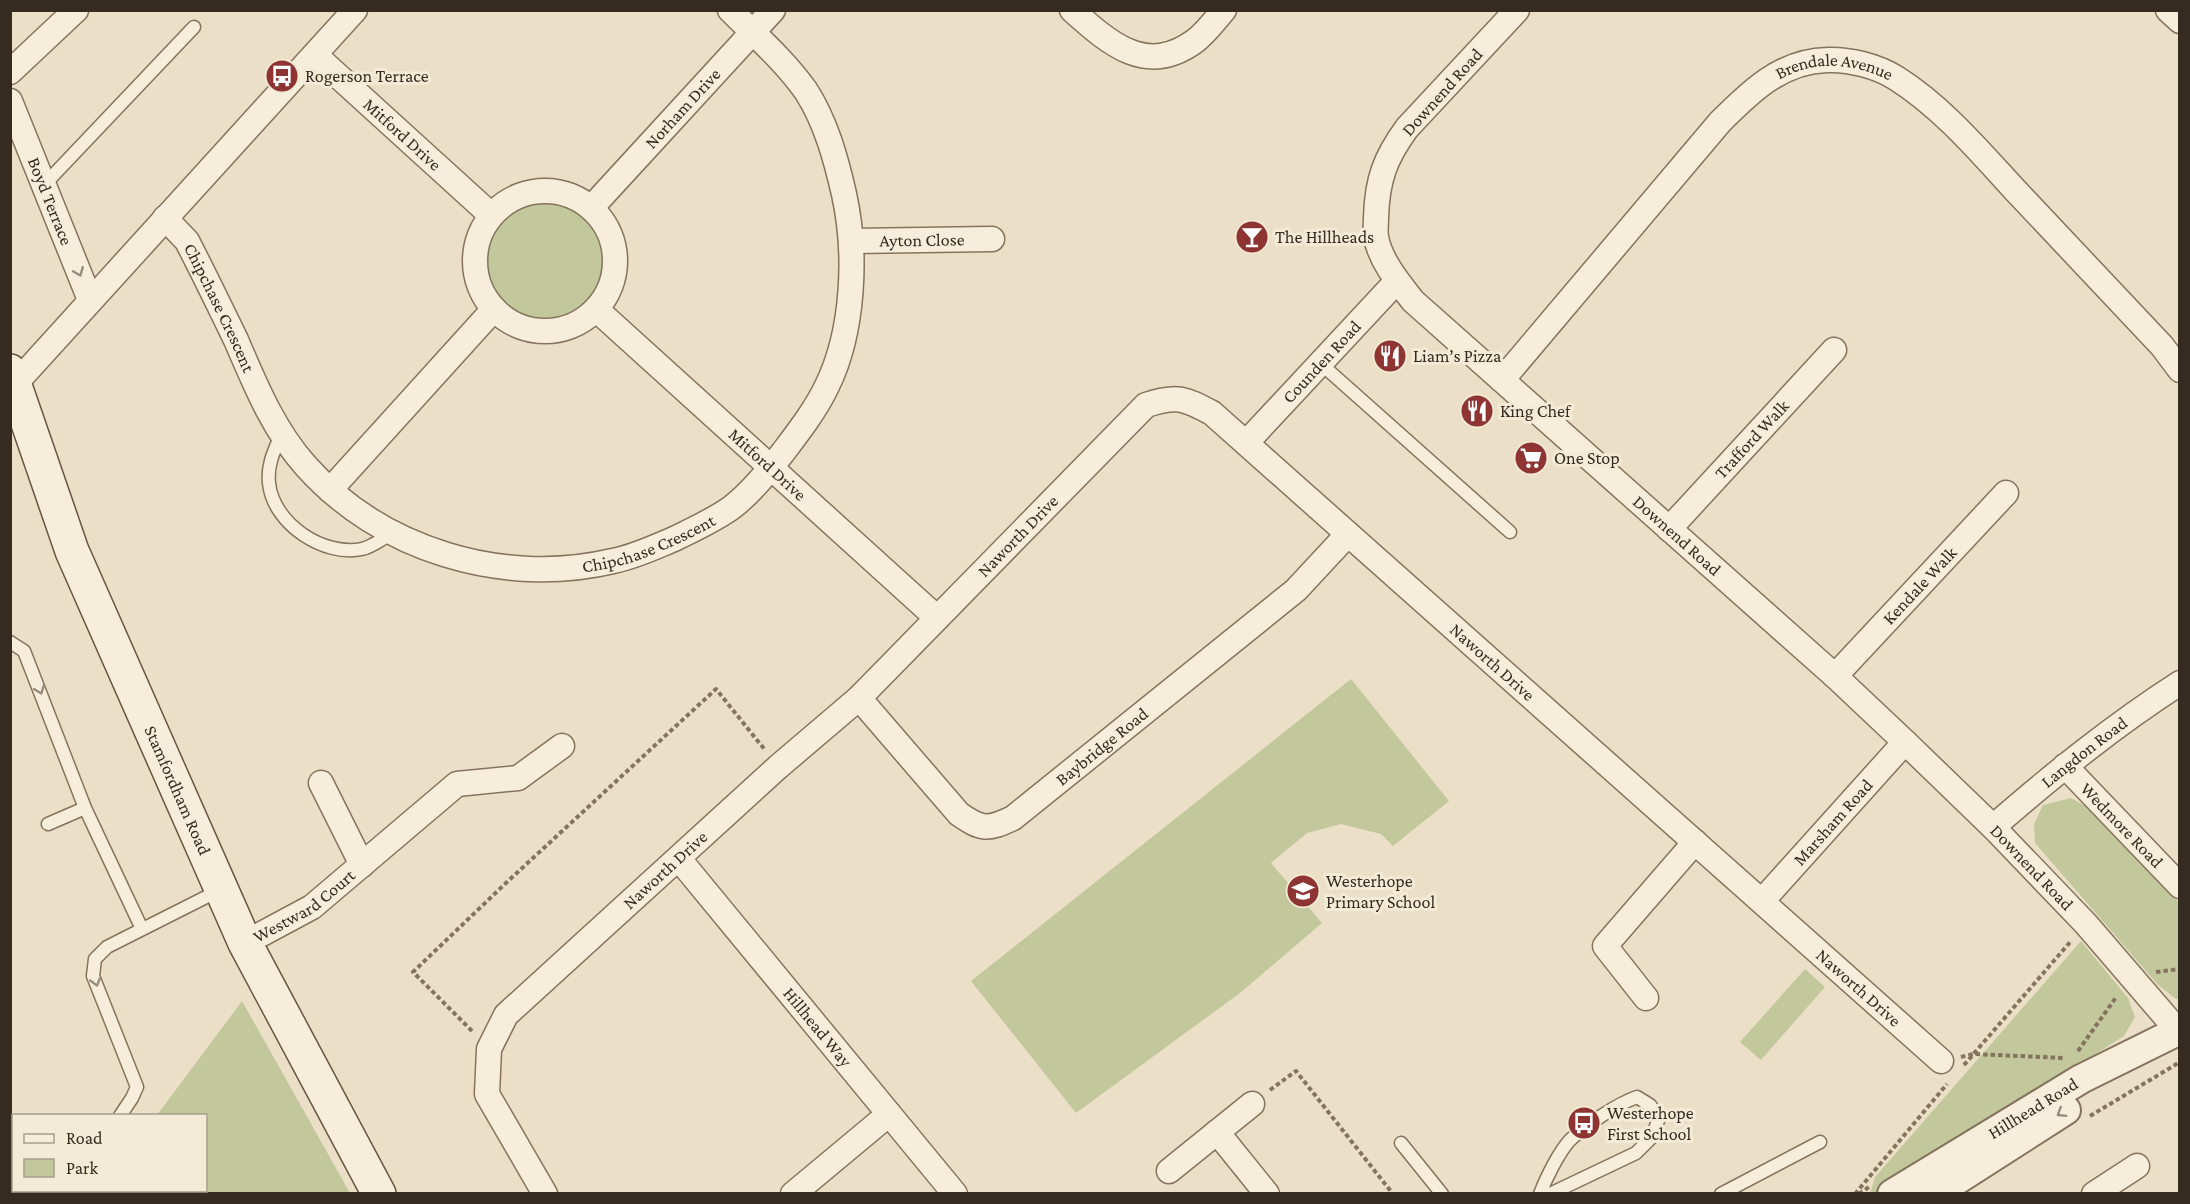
<svg xmlns="http://www.w3.org/2000/svg" width="2190" height="1204" font-family="'Crimson Pro',serif">
	<style>
		.green { fill: #c2c89c }
		.lines { fill: none; stroke-linecap: round; stroke-linejoin: round }
		.service-casing { stroke: #85735e; stroke-width: 15 }
		.minor-casing { stroke: #85735e; stroke-width: 27 }
		.tertiary-casing { stroke: #85735e; stroke-width: 32 }
		.secondary-casing { stroke: #675441; stroke-width: 36 }
		.path { stroke: #85735e; stroke-width: 4; stroke-dasharray: 4.5 3; stroke-linecap: butt }
		.service { stroke: #f6eeda; stroke-width: 12 }
		.minor { stroke: #f6eeda; stroke-width: 24 }
		.tertiary { stroke: #f6eeda; stroke-width: 28 }
		.secondary { stroke: #f6eeda; stroke-width: 33 }
		.oneway { stroke: #968c7d }
		.labels { text-anchor: middle; stroke-width: 6; stroke-linejoin: round; paint-order: stroke }
		.poi-label { font-size: 18px; fill: #362b20; stroke: #f3ebd6; text-anchor: start }
		.street-label { font-size: 18px; fill: #362b20; stroke: #f3ebd6 }
	</style>
	<rect width="100%" height="100%" fill="#ebe0c7"/>
	<path class="green" d="M486 259a59 59 0 1 1 118 0a59 59 0 1 1-118 0Z
		M1351,679L1449,801L1393,846L1381,834L1341,824L1307,833L1271,863L1322,923L1240,993L1076,1113L971,981Z
		M2071,798L2097,813L2179,902V999H2176L2158,985L2035,843L2034,824L2043,805Z
		M2081,941L2128,998L2135,1017L2124,1036L1876,1193L1870,1194L1875,1177Z
		M1805,969L1825,987L1761,1060L1740,1042Z
		M242,1001L350,1193H99L102,1190H206V1116L157,1115Z"/>
	<g class="lines">
		<defs>
			<path id="service" d="M44,185L194,27
				M1320,363L1510,532
				M281,435C274,451 267,465 269,483C273,524 324,557 362,549C372,547 383,538 391,534
				M10,642L24,651L85,808
				M48,824L85,808L142,929
				M120,1116L132,1098L137,1087L93,976L95,959L107,947L220,890
				M1401,1143L1442,1194
				M63,1194L65,1190
				M1540,1194C1546,1178 1559,1152 1570,1140C1586,1125 1617,1104 1637,1097L1650,1105L1659,1118L1652,1137L1636,1153L1550,1194
				M1721,1194L1820,1142"/>
			<g id="minor">
				<path d="M1072,10C1109,43 1146,77 1195,41C1206,33 1215,20 1224,10"/>
				<path id="s1" d="M1517,10L1407,128C1385,158 1377,180 1376,218C1376,224 1375,231 1376,237C1380,260 1398,282 1413,301L1835,676L1905,742L1993,827L2086,924L2178,1031"/>
				<path d="M2168,10L2180,21"/>
				<path id="s2" d="M315,55L491,215"/>
				<path d="M10,72L76,10"/>
				<path id="s3" d="M10,101L90,300"/>
				<circle cx="545" cy="261" r="70"/>
				<path id="s4" d="M592,207L773,10"/>
				<path id="s5" d="M165,218L187,241C204,274 220,307 236,340C255,384 273,429 305,465C380,550 503,587 613,561C634,557 655,547 674,539C693,530 714,520 731,508C751,493 769,470 784,451C800,430 816,409 827,386C854,331 857,253 844,194C836,159 826,122 806,91C785,61 756,36 730,10"/>
				<path id="s6" d="M852,241L992,239"/>
				<path id="s7" d="M597,310L937,618"/>
				<path id="s8" d="M1502,380L1720,122C1750,92 1781,61 1827,60C1849,59 1877,66 1896,78C1942,107 1979,151 2015,190C2064,242 2113,294 2162,346L2180,370"/>
				<path d="M16,383L355,10"/>
				<path id="s9" d="M1246,443L1397,281"/>
				<path d="M330,490L494,309"/>
				<path id="s10" d="M1669,529L1834,350"/>
				<path id="s11" d="M1835,676L2006,493"/>
				<path id="s12" d="M859,698L959,814C982,830 988,830 1013,818L1296,590L1348,534"/>
				<path id="s13" d="M2065,766L2180,886"/>
				<path d="M321,783L362,865"/>
				<path id="s14" d="M1993,827C2053,775 2113,726 2180,683"/>
				<path id="s15" d="M679,859L955,1194"/>
				<path id="s16" d="M1762,901L1905,742"/>
				<path id="s17" d="M245,943L312,907L457,784L518,778L562,746"/>
				<path d="M1646,998L1605,946L1695,842"/>
				<path d="M1217,1132L1267,1194"/>
				<path d="M1169,1171L1252,1104"/>
				<path id="s18" d="M545,1194L487,1094L489,1049L506,1015L778,767L859,698L1146,405C1177,395 1184,398 1212,413L1941,1061"/>
				<path d="M793,1194L889,1114"/>
				<path d="M2094,1194L2137,1166"/>
			</g>
			<g id="tertiary">
				<path id="s19" d="M1892,1194L2081,1079L2180,1030"/>
				<path d="M1935,1194L2066,1110"/>
			</g>
			<g id="secondary">
				<path id="s20" d="M10,371L72,551L245,943L379,1194"/>
			</g>
		</defs>
		<use href="#service" class="service-casing"/>
		<use href="#minor" class="minor-casing"/>
		<use href="#tertiary" class="tertiary-casing"/>
		<use href="#secondary" class="secondary-casing"/>
		<path class="path" d="M2156,972L2180,969
			M472,1031L413,972L507,882L716,689L765,750
			M2078,1051L2117,996
			M1961,1057L1973,1054L2064,1058
			M1964,1065L2071,941
			M1270,1090L1296,1071L1393,1194
			M2090,1116L2180,1062
			M1855,1194L1947,1084
			M1859,1194L1869,1187"/>
		<use href="#service" class="service"/>
		<use href="#minor" class="minor"/>
		<use href="#tertiary" class="tertiary"/>
		<use href="#secondary" class="secondary"/>
	</g>
	<defs><path id="oneway-chevron" d="M-2-3.5L2.5 0L-2 3.5" fill="none" stroke-width="1.6" stroke-linecap="round" stroke-linejoin="round" transform="scale(1.5)"/></defs>
	<g class="oneway">
		<use href="#oneway-chevron" transform="translate(79 272) rotate(68)"/>
		<use href="#oneway-chevron" transform="translate(40 690) rotate(69)"/>
		<use href="#oneway-chevron" transform="translate(96 982) rotate(74)"/>
		<use href="#oneway-chevron" transform="translate(2061 1113) rotate(148)"/>
	</g>
	<defs>
		<symbol id="bus-disc" viewBox="-11 -11 22 22"><circle r="9.5" fill="#8e3433" stroke="#f3ebd6"/><path d="M-5-6H5V4H4V6H2V4H-2V6H-4V4H-5ZM-3.5-4V0h7V-4ZM-3.5 1.2v1.5H-2V1.2ZM2 1.2v1.5H3.5V1.2Z" fill="#fff"/></symbol>
		<symbol id="bar-disc" viewBox="-11 -11 22 22"><circle r="9.5" fill="#8e3433" stroke="#f3ebd6"/><path d="M-6-5H6L.8 .8V4.5H3.5V6h-7V4.5H-.8V.8Z" fill="#fff"/></symbol>
		<symbol id="restaurant-disc" viewBox="-11 -11 22 22"><circle r="9.5" fill="#8e3433" stroke="#f3ebd6"/><path d="M-5-6h1v4h1v-4h1v4h1v-4h1v5L-1.5 .5V6h-2V.5L-5-1ZM5-6V6H3V1.5H1.5Q1.5-4 5-6Z" fill="#fff"/></symbol>
		<symbol id="supermarket-disc" viewBox="-11 -11 22 22"><circle r="9.5" fill="#8e3433" stroke="#f3ebd6"/><path d="M-6-5.5h2.5l.6 2H6L4.5 2H-2.5L-4.4-4H-6ZM-1.5 3.2a1.3 1.3 0 1 0 .1 0ZM3 3.2a1.3 1.3 0 1 0 .1 0Z" fill="#fff"/></symbol>
		<symbol id="school-disc" viewBox="-11 -11 22 22"><circle r="9.5" fill="#8e3433" stroke="#f3ebd6"/><path d="M0-5L7-2L0 1L-7-2ZM-4 1L0 2.5L4 1V4Q0 6-4 4Z" fill="#fff"/></symbol>
	</defs>
	<g fill-rule="evenodd">
		<use href="#bus-disc" x="263" y="57" width="38" height="38"/>
		<use href="#bar-disc" x="1233" y="218" width="38" height="38"/>
		<use href="#restaurant-disc" x="1371" y="337" width="38" height="38"/>
		<use href="#restaurant-disc" x="1458" y="392" width="38" height="38"/>
		<use href="#supermarket-disc" x="1512" y="439" width="38" height="38"/>
		<use href="#school-disc" x="1284" y="872" width="38" height="38"/>
		<use href="#bus-disc" x="1565" y="1104" width="38" height="38"/>
	</g>
	<g class="labels">
		<g class="poi-label">
			<text x="305" y="82">Rogerson Terrace</text>
			<text x="1275" y="243">The Hillheads</text>
			<text x="1413" y="362">Liam’s Pizza</text>
			<text x="1500" y="417">King Chef</text>
			<text x="1554" y="464">One Stop</text>
			<text x="1326" y="887">Westerhope<tspan x="1326" dy="21">Primary School</tspan></text>
			<text x="1607" y="1119">Westerhope<tspan x="1607" dy="21">First School</tspan></text>
		</g>
		<g class="street-label">
			<text dy="6" stroke="none"><textPath href="#s8" startOffset="472">Brendale Avenue</textPath></text>
			<text transform="translate(1442 92) rotate(-48)" y="6">Downend Road</text>
			<text dy="6" stroke="none"><textPath href="#s4" startOffset="134">Norham Drive</textPath></text>
			<text dy="6" stroke="none"><textPath href="#s2" startOffset="118">Mitford Drive</textPath></text>
			<text dy="6" stroke="none"><textPath href="#s3" startOffset="108">Boyd Terrace</textPath></text>
			<text dy="6" stroke="none"><textPath href="#s6" startOffset="70">Ayton Close</textPath></text>
			<text dy="6" stroke="none"><textPath href="#s5" startOffset="106">Chipchase Crescent</textPath></text>
			<text dy="6" stroke="none"><textPath href="#s9" startOffset="111">Counden Road</textPath></text>
			<text dy="6" stroke="none"><textPath href="#s10" startOffset="122">Trafford Walk</textPath></text>
			<text dy="6" stroke="none"><textPath href="#s7" startOffset="230">Mitford Drive</textPath></text>
			<text dy="6" stroke="none"><textPath href="#s18" startOffset="900">Naworth Drive</textPath></text>
			<text dy="6" stroke="none"><textPath href="#s1" startOffset="705">Downend Road</textPath></text>
			<text dy="6" stroke="none"><textPath href="#s5" startOffset="663">Chipchase Crescent</textPath></text>
			<text dy="6" stroke="none"><textPath href="#s11" startOffset="124">Kendale Walk</textPath></text>
			<text dy="6" stroke="none"><textPath href="#s18" startOffset="1528">Naworth Drive</textPath></text>
			<text dy="6" stroke="none"><textPath href="#s12" startOffset="326">Baybridge Road</textPath></text>
			<text dy="6" stroke="none"><textPath href="#s14" startOffset="118">Langdon Road</textPath></text>
			<text dy="6" stroke="none"><textPath href="#s20" startOffset="452">Stamfordham Road</textPath></text>
			<text dy="6" stroke="none"><textPath href="#s16" startOffset="106">Marsham Road</textPath></text>
			<text dy="6" stroke="none"><textPath href="#s13" startOffset="82">Wedmore Road</textPath></text>
			<text dy="6" stroke="none"><textPath href="#s1" startOffset="1191">Downend Road</textPath></text>
			<text dy="6" stroke="none"><textPath href="#s18" startOffset="414">Naworth Drive</textPath></text>
			<text dy="6" stroke="none"><textPath href="#s17" startOffset="70">Westward Court</textPath></text>
			<text dy="6" stroke="none"><textPath href="#s18" startOffset="2018">Naworth Drive</textPath></text>
			<text dy="6" stroke="none"><textPath href="#s15" startOffset="218">Hillhead Way</textPath></text>
			<text dy="6" stroke="none"><textPath href="#s19" startOffset="165">Hillhead Road</textPath></text>
		</g>
	</g>
	<rect width="2190" height="1204" fill="none" stroke="#362b20" stroke-width="24"/>
	<rect x="12" y="1114" width="195" height="78" fill="#f3ebd6" stroke="#a79e8d" stroke-width="1.5"/>
	<rect x="24" y="1134" width="30" height="9" fill="#f6eeda" stroke="#a79e8d" stroke-width="1.5"/>
	<text x="66" y="1144" font-size="18" fill="#362b20">Road</text>
	<rect x="24" y="1159" width="30" height="18" fill="#c2c89c" stroke="#a79e8d" stroke-width="1.5"/>
	<text x="66" y="1174" font-size="18" fill="#362b20">Park</text>
</svg>
